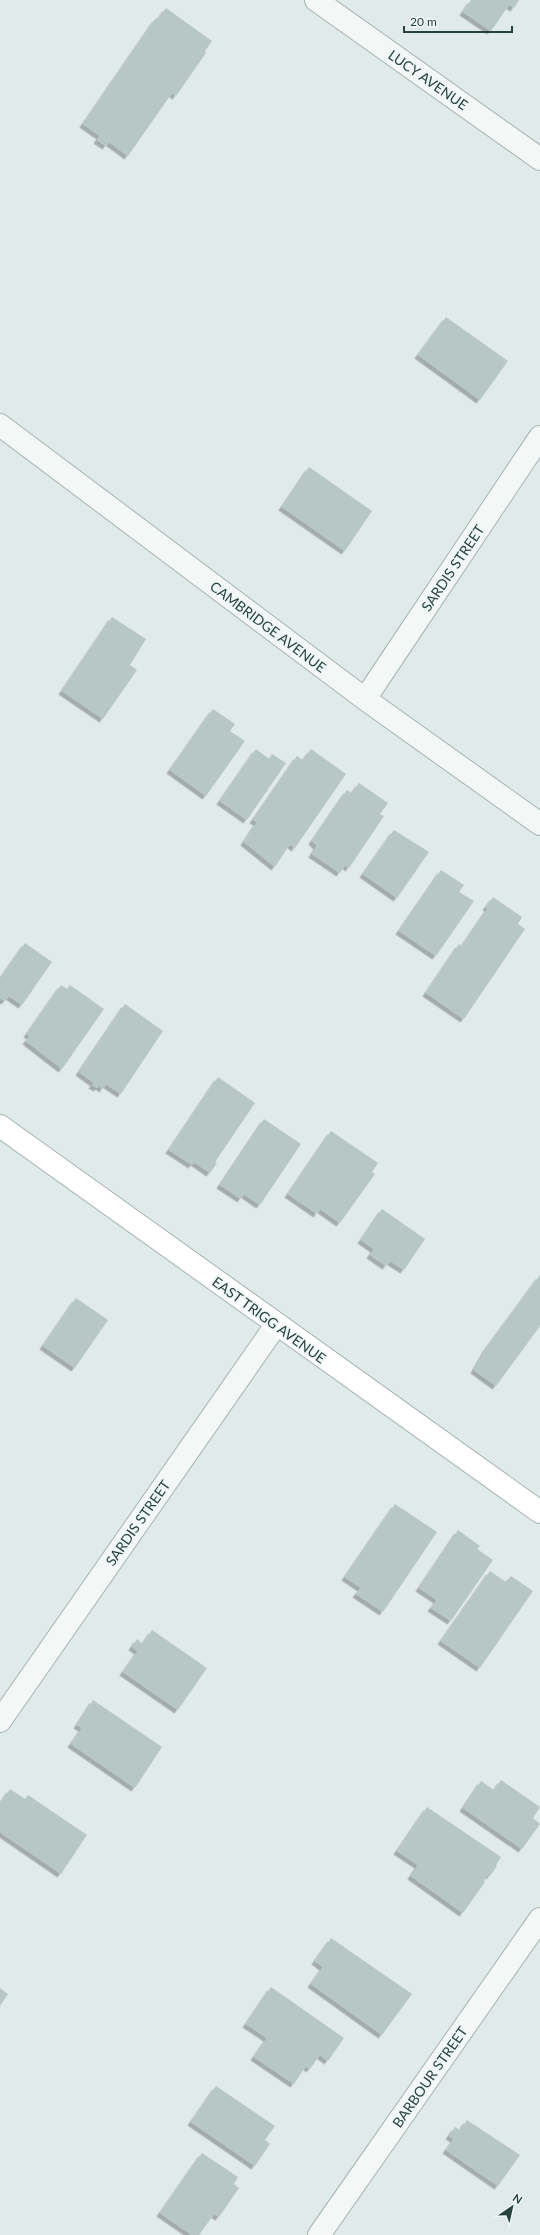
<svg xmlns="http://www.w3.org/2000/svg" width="540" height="2235" font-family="Lato,sans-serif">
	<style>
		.building { fill: #b7c7c6; filter: url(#shadow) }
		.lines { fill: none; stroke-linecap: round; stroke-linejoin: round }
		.street-casing { stroke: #a5b4b3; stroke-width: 24 }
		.secondary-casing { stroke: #a5b4b3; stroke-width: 24 }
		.street { stroke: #f3f8f7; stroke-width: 22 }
		.secondary { stroke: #fff; stroke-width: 22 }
		.labels { text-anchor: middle; stroke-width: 3.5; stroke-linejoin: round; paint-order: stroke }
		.street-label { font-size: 14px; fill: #284240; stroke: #eff7f6 }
	</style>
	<defs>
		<filter id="shadow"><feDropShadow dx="-3.5" dy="3.5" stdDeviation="0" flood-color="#0004"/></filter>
	</defs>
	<rect width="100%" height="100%" fill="#e0eae9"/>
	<path class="building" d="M471,0H519L514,8L509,5L491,31L463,12Z
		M166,8L212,41L205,51L206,53L176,96L172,93L128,156L109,142L106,146L97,140L100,136L83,124L156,18L158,19Z
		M446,317L508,361L480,400L418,355Z
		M309,467L372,511L345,551L282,507Z
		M112,617L146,639L130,665L137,670L103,719L62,691Z
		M213,709L235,724L230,731L245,741L206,796L170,770Z
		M256,749L269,759L272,754L286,763L247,820L220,801Z
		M311,749L346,774L295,848L290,844L275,867L244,842L257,822L253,820L297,756L303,760Z
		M359,783L388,803L380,814L384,816L349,868L345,865L340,873L312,854L317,846L312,841L347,790L352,793Z
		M394,830L429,852L397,898L363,874Z
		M441,870L464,885L459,892L474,901L436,956L399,931Z
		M493,897L522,917L518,924L525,929L464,1019L426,993L459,944L462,946L488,908L486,907Z
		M25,943L52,962L22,1005L9,996L5,1001L0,998V979Z
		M61,985L67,989L70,985L104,1009L62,1069L26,1041L30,1036L27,1034Z
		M125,1004L163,1031L121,1094L106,1084L103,1089L99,1086L97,1088L92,1085L94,1083L79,1072Z
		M218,1077L255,1103L215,1162L217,1163L210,1173L194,1162L192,1165L169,1150Z
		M264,1119L301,1144L260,1205L244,1194L241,1199L220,1185Z
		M331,1131L378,1163L372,1172L375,1174L340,1223L320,1209L317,1214L288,1194Z
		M382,1209L425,1239L404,1270L390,1261L386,1266L370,1255L374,1249L361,1240Z
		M540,1275V1326L496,1386L474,1370L487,1347Z
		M76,1298L108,1320L75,1368L43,1346Z
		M395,1504L437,1532L383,1612L356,1594L361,1588L345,1577Z
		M458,1530L480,1546L477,1549L493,1560L451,1621L431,1608L437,1600L419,1588Z
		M490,1571L506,1582L511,1576L533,1591L480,1668L441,1641Z
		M152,1630L207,1668L178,1710L123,1672L138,1651L132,1647L137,1639L143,1644Z
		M93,1700L162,1747L135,1788L71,1744L82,1728L77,1725Z
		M501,1780L540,1807L533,1818L540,1824L522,1849L463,1808L481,1781L494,1790Z
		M10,1789L25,1799L28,1795L87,1835L61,1874L0,1832V1804Z
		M427,1807L501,1857L496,1865L497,1866L490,1876L488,1874L484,1881L485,1882L463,1913L411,1876L418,1865L397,1851Z
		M331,1938L412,1994L382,2035L311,1984L323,1967L315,1961Z
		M271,1987L344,2038L328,2061L320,2055L310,2069L306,2066L294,2084L254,2057L267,2038L246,2024Z
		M0,1988L8,1994L0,2006Z
		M216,2086L275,2126L265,2140L270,2144L255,2166L191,2122Z
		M467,2120L520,2155L498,2186L446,2150L454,2139L449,2136L455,2127L460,2130Z
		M202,2153L238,2177L234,2184L239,2188L219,2217L214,2214L199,2235H192L160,2213Z"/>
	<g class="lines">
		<defs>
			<path id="street" d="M316,0L540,159
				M0,425L365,699L540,824
				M365,699L540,437
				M0,1721L276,1325
				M319,2235L540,1919"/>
			<path id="secondary" d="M0,1126L540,1512"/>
		</defs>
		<use href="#street" class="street-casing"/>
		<use href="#secondary" class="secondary-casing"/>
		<use href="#street" class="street"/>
		<use href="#secondary" class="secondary"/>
	</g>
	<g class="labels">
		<g class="street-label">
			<text transform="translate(428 80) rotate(35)" y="5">LUCY AVENUE</text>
			<text transform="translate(453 568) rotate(-56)" y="5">SARDIS STREET</text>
			<text transform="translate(268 627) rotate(37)" y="5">CAMBRIDGE AVENUE</text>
			<text transform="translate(269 1320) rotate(36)" y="5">EAST TRIGG AVENUE</text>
			<text transform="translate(138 1523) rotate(-55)" y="5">SARDIS STREET</text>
			<text transform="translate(430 2077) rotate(-55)" y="5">BARBOUR STREET</text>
		</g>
	</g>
	<g transform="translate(512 2207) rotate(34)" stroke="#eff7f6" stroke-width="3" paint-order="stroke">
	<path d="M0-3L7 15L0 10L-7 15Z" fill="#284240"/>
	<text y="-6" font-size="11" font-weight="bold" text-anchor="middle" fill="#284240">N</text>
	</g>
	<path d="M404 26v6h108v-6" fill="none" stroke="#284240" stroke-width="2"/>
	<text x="410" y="26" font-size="12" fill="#284240" stroke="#eff7f6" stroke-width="3" paint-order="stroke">20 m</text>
</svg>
